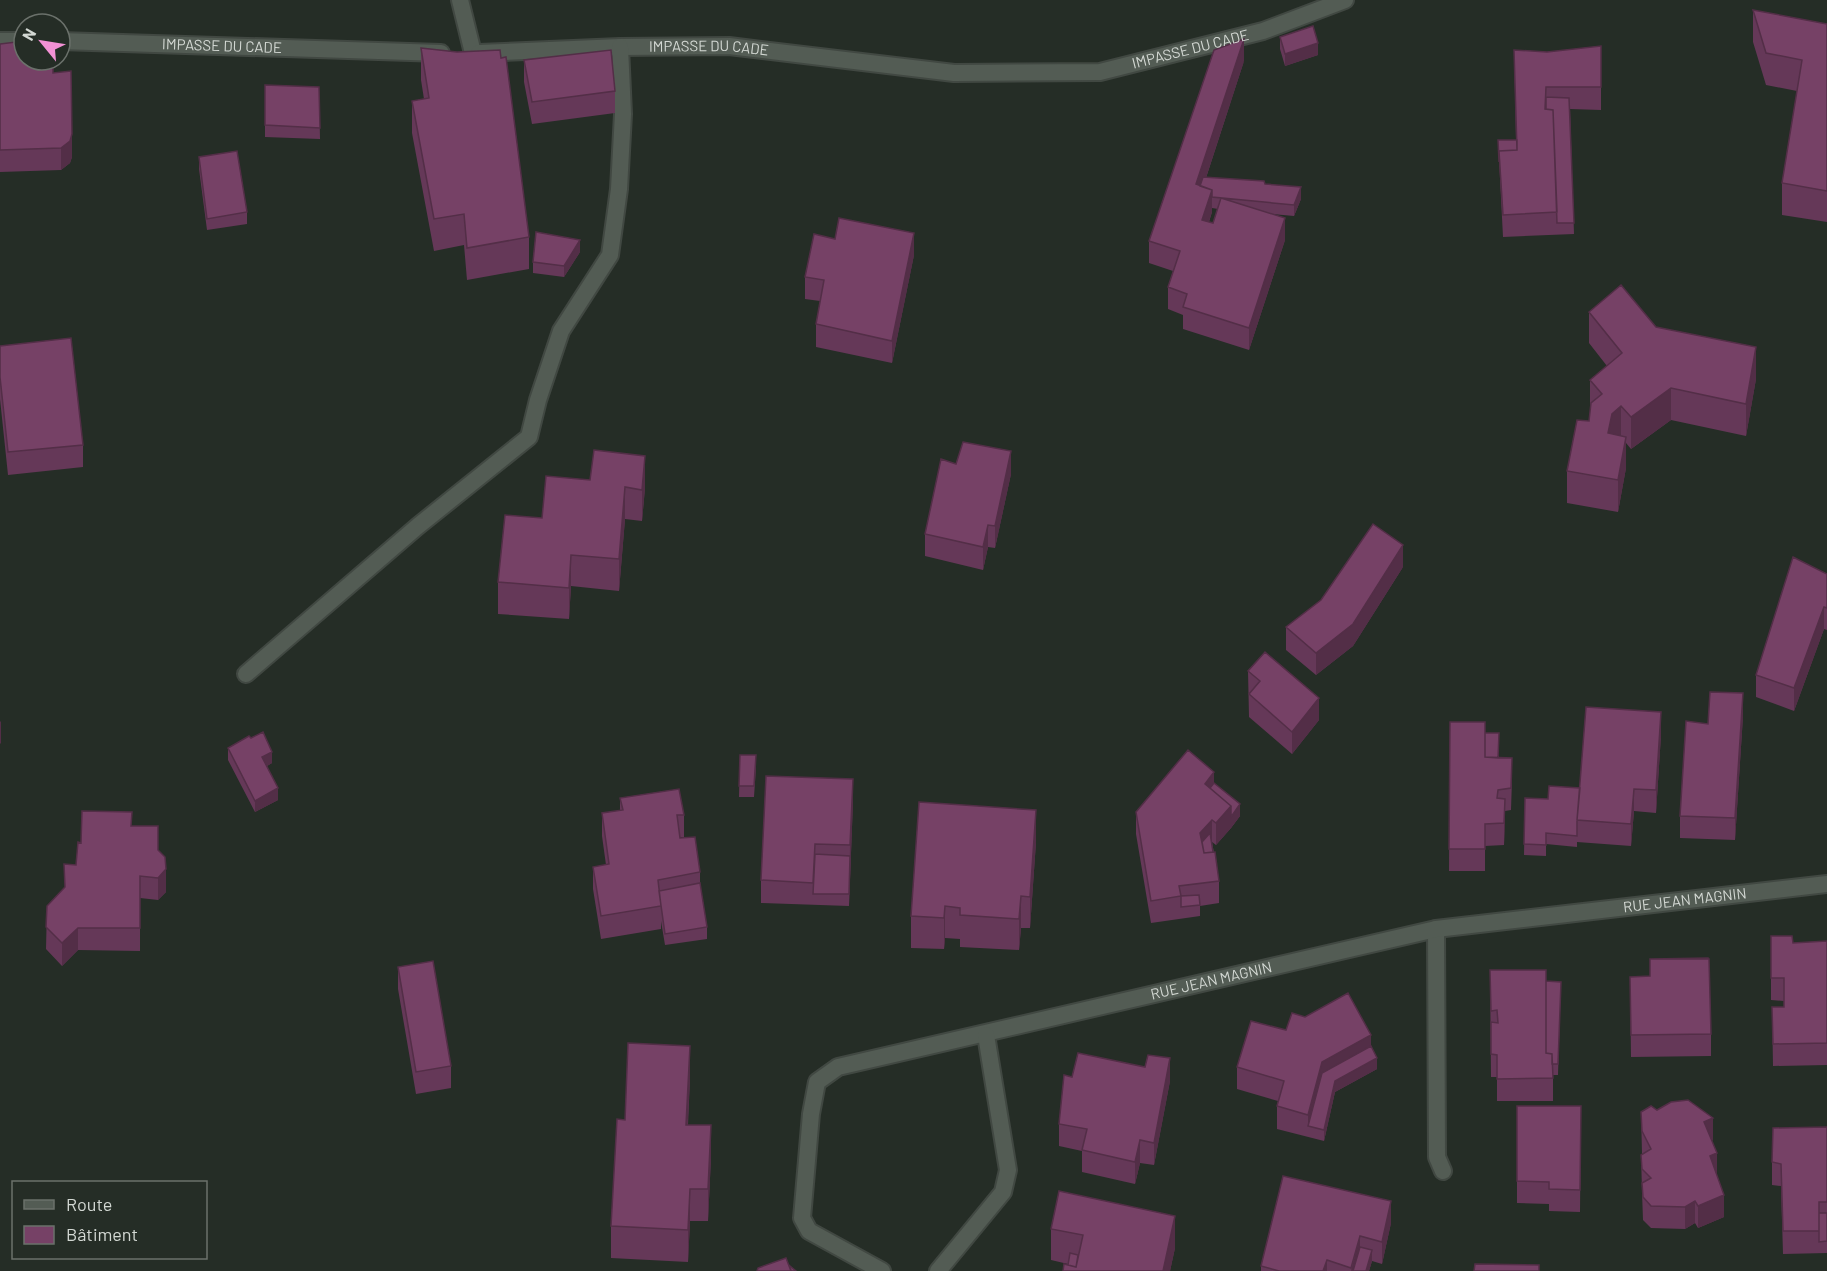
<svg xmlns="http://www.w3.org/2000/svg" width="1827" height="1271" font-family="Barlow,sans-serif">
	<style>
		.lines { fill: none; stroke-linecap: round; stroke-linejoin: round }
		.minor-casing { stroke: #414842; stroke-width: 20 }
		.minor { stroke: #535c54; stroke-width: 16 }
		.wall { fill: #653858; fill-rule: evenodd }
		.shaded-wall { fill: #532e47 }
		.building { fill: #764166; stroke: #532e47; stroke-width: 1.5 }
		.labels { text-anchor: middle; stroke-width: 4.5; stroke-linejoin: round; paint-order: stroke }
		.street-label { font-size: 15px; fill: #d3d8d3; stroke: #252d26 }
	</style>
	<rect width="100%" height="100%" fill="#252d26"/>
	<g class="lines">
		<defs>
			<g id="minor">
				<path d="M460,0L473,53"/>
				<path d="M0,41H24"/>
				<path id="s1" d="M60,41L441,53"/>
				<path id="s2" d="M479,53L620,47L729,46L954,73L1100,72L1263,31L1345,0"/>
				<path d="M246,674L418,526L529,437L538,400L561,331L610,255L619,189L623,114L620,47"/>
				<path d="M1436,929L1437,1157L1443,1171"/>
				<path id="s3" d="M882,1271L809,1231L802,1218L811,1114L817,1082L838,1067L1436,929L1827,884"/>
				<path d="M938,1271L1003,1192L1008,1170L986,1035"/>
			</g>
		</defs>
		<use href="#minor" class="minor-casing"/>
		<use href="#minor" class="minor"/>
	</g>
	<path class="wall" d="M1753,10L1827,24V222L1782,215V183L1797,91L1766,85L1753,42Z
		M1280,37L1318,55L1285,66L1280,49Z
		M0,44L42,60V67L53,73L72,157L70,163L61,170L0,172Z
		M1601,46V110L1570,109L1574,234L1503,237L1498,140H1516L1514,50L1547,52Z
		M421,48L501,58L529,237V269L467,280L464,245L434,251L412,133V101L424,99L421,80Z
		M524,60L615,91V113L532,124L524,82Z
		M1244,61L1206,178L1265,184L1301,199L1294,216L1272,214L1285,240L1249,350L1183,329V315L1168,309V287L1173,271L1149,263V241ZM1212,208L1218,209L1213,223L1209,222L1212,212Z
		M265,85L319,87L320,139L265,137Z
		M199,157L247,212V224L207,230L199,169Z
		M835,239L914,255L892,363L816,347V324L820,301L805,299V277Z
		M580,252L564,277L533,273V262Z
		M1589,312L1656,327L1756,379L1746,436L1671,420L1631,449L1626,443V468L1618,512L1567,503V471L1589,421L1590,412V380L1607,366L1589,343Z
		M0,346L83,445V467L8,475L0,399Z
		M956,464L1011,474L995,548L988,547L983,570L925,556V534Z
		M546,476L645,488L642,521L625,519L619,591L571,586L569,619L498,614V582L542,518Z
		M1403,567L1353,646L1316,675L1286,650V627Z
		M1827,574V630L1824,629L1794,711L1756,697V675Z
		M1248,671L1319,720L1292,754L1249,717Z
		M1743,716L1735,840L1680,838V816L1708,724Z
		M1450,722L1485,733L1512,780L1511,810L1505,811L1504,845L1485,846V871H1449Z
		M1661,735L1656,813L1634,811L1631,846L1577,842V847L1546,844V856L1524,855L1525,798L1548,799L1580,788Z
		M228,748L272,763L267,766L278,800L255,812L228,760Z
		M740,755L756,767L754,797H739Z
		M1214,784L1240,816L1231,828L1216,845L1212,842L1219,881V903L1200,906V916L1151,923L1136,834V812Z
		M620,798L684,815V837H680L700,872V883L707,927V939L665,945L661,921V929L601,939L593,889V867L606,865L602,836V813L620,811Z
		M853,801L849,906L761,903V880Z
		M132,826L158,850L166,892L158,900L140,898V951L78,950L62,966L46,949L47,906L65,888L76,865L81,843Z
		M1036,842L1030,928H1021L1019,950L960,947V939L945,938L944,949L911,948V916Z
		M1771,936L1793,943L1827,941V1065L1773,1066L1772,1007H1784V1001L1771,1000Z
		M398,967L451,1066V1088L416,1094L398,989Z
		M1490,970L1546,981L1561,982L1558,1075H1553V1101H1497V1077H1491Z
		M1650,976L1711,1034V1056L1631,1057L1630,977Z
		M1286,1030L1371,1046L1377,1069L1335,1092L1324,1141L1277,1129V1106L1278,1101L1237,1089V1067Z
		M1072,1077L1170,1081L1154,1165L1140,1163L1135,1184L1082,1172V1151L1059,1146V1124Z
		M690,1078L688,1125L711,1157L708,1221H690L688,1262L611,1258V1226L625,1120Z
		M1517,1106H1581L1580,1212L1549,1211V1204L1517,1203Z
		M1657,1110L1713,1140L1711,1141L1724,1217L1698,1228L1695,1223L1685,1229L1651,1228L1643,1220L1642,1192V1191L1641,1155L1642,1154L1641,1112Z
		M1827,1127V1253L1783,1254L1781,1186L1772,1185V1162Z
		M1391,1223L1382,1264L1372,1261L1369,1271H1261V1266Z
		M1051,1229L1175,1248L1170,1271H1063L1068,1264L1051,1260Z"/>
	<path class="shaded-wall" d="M1244,39V61L1200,196L1196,184Z
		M1318,43V55L1285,66V54Z
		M72,134V157L70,163L61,170V148Z
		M1301,187V199L1294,216V205Z
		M1212,190V212L1202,242V220Z
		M1285,218V240L1249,350V328Z
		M914,233V255L892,363V341Z
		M580,240V252L564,277V266Z
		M1756,347V379L1746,436V404Z
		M1671,388V420L1631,449V417Z
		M1621,406V437L1608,433L1612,414Z
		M1626,437V468L1618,512V480Z
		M1011,451V474L995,548V526Z
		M645,456V488L642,521V490Z
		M625,487V519L619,591V559Z
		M988,525V547L983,570V547Z
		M1403,545V567L1353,646L1316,675V653Z
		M571,555V586L569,619V588Z
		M1824,607V629L1794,711V688Z
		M1743,693V716L1735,840V818Z
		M1319,698V720L1292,754V732Z
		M1661,712V735L1656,813V790Z
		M1,721V743L0,744V722Z
		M272,752V763L262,769V757Z
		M1214,772V794L1205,784Z
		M853,779V801L849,906L850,845Z
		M278,788V800L255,812V801Z
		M1634,789V811L1631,846V824Z
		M1505,799V821L1504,845V823Z
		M1240,804V816L1231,828V817Z
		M1231,806V828L1216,845V823Z
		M1036,810V842L1030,928V897Z
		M1212,820V842L1202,853L1200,833Z
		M166,869V892L158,900V878Z
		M1021,896V928L1019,950V919Z
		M945,906V938L944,949V918Z
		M78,928V950L62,966V943Z
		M1371,1035V1057L1322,1084L1308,1126V1115L1322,1062Z
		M690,1046V1078L686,1156V1125Z
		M1170,1058V1081L1154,1165V1143Z
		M1377,1058V1069L1335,1092L1324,1141V1130L1335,1081Z
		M1713,1118V1140L1704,1144V1122Z
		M711,1125V1157L708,1221V1189Z
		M1140,1140V1163L1135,1184V1162Z
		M1717,1153V1176L1710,1156Z
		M690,1189V1221L688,1262V1230Z
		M1724,1195V1217L1698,1228V1206Z
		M1391,1201V1223L1382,1264V1242Z
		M1695,1201V1223L1685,1229V1207Z
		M1175,1216V1248L1170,1271H1163Z
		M1360,1236V1258L1356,1271H1351Z
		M1372,1250V1261L1369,1271H1366Z
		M1327,1260V1271H1323Z"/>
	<path class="building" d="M1753,10L1827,24V191L1782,183L1802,60L1766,53Z
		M1313,26L1318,43L1285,54L1280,37Z
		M1244,39L1196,184L1212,190L1202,220L1213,223L1221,198L1285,218L1249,328L1183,307L1187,294L1168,287L1180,251L1149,241L1214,50Z
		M24,41V60H42L41,66L53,68V73L71,71L72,134L70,141L61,148L0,150V44Z
		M1601,46V87H1546L1545,109L1553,110L1557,212L1503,215L1499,151L1517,150L1514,50L1547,52Z
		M421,48L457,52L500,50L501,58L506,57L529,237L467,248L464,214L434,219L412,101L429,98Z
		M611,50L615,91L532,102L524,60Z
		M265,85L319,87L320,128L265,125Z
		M1546,97L1569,98L1574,223H1557L1553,110L1546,109Z
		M1498,140H1517V150L1499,151V162Z
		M237,151L247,212L207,219L199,157Z
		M1203,177L1264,181L1265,184L1301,187L1294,205L1212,197V190L1200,186Z
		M839,218L914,233L892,341L816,324L824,280L805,277L814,234L835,239Z
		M536,232L580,240L564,266L533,262Z
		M1621,285L1656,327L1756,347L1746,404L1671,388L1631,417L1621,406L1612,414L1608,433L1626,437L1618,480L1567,471L1577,420L1589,421L1591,403L1602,394L1590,380L1622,353L1589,312Z
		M71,338L83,445L8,452L0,377V346Z
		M963,442L1011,451L995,526L988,525L983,547L925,534L941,459L956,464Z
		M594,450L645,456L642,490L625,487L619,559L571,555L569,588L498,582L505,515L542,518L546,476L590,480Z
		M1373,524L1403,545L1353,624L1316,653L1286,627L1321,600Z
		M1793,557L1827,574V608L1824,607L1794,688L1756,675Z
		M1265,652L1319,698L1292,732L1249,694L1260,681L1248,671Z
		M1710,692L1743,693L1735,818L1680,816L1686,721L1708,724Z
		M1586,707L1661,712L1656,790L1634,789L1631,824L1577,820Z
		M1450,722H1485V757L1512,758L1511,788L1498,790L1497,798L1505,799L1504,823L1485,824V849H1449Z
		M263,732L272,752L262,757L278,788L255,801L228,748L249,736L251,738Z
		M1485,733H1499L1498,758L1485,757Z
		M1188,750L1214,772L1205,784L1231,806L1216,823L1212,820L1200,833L1204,853L1215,852L1219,881L1179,886L1181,896L1151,901L1136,812Z
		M740,755H756L754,786H739Z
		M766,776L853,779L850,845L815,844L813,883L761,880Z
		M1214,783L1240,804L1231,817V806L1210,788Z
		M1549,786L1580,788L1577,820V836L1546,833V845L1524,844L1525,798L1548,799Z
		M679,789L684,815H677L680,838L695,837L700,872L658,880L661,906L601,916L593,867L609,864L602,813L623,810L620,798Z
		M919,802L1036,810L1030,897L1021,896L1019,919L960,915V908L945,906L944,918L911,916Z
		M82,811L132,812L131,826H158V850L165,857L166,869L158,878L140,876V928H78L62,943L46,927L47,906L65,887L64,864L76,865L78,842L81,843Z
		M1210,833L1213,852L1204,853L1202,842Z
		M815,854L850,856L849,894H813Z
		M700,883L707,927L665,934L659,891Z
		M1199,895L1200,905L1181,907V896Z
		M1771,936H1792L1793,943L1827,941V1043L1773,1044L1772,1007H1784V978H1771Z
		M1708,958V959H1650Z
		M1650,959H1709L1711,1034L1631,1035L1630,977L1650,976Z
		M433,961L451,1066L416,1072L398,967Z
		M1490,970H1546V1053L1552,1054L1553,1078L1497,1079V1055L1491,1054V1022L1498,1023L1497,1010L1491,1011Z
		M1546,981L1561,982L1558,1064H1552V1054L1546,1053Z
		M1348,993L1371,1035L1322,1062L1308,1115L1277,1106L1284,1081L1237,1067L1251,1021L1286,1030L1292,1013L1305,1017Z
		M628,1043L690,1046L686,1125H711L708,1189H690L688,1230L611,1226L617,1119L625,1120Z
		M1371,1046L1377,1058L1335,1081L1324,1130L1308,1126L1322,1073Z
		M1078,1053L1145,1067L1148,1055L1170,1058L1154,1143L1140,1140L1135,1162L1082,1150L1087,1129L1059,1124L1064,1075L1072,1077Z
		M1688,1100L1713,1118L1704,1122L1717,1153L1710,1156L1724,1195L1698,1206L1695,1201L1685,1207L1651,1206L1643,1197L1642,1183L1651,1178L1642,1169L1641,1155L1651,1149L1642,1131L1641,1112L1651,1106L1657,1110L1671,1102Z
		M1517,1106H1581L1580,1190L1549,1189V1182L1517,1181Z
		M1827,1127V1202H1819V1231H1783L1781,1164L1772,1162L1773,1128Z
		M1283,1176L1391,1201L1382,1242L1360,1236L1351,1268L1327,1260L1323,1271H1279L1261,1266Z
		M1059,1191L1175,1216L1163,1271H1063L1064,1264L1076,1267L1083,1235L1051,1229Z
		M1819,1213H1827V1241L1819,1242Z
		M1360,1247L1372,1250L1366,1271H1353Z
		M1070,1253L1078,1255L1076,1267L1068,1265Z
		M786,1258L791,1271H757L758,1268Z
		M1475,1264L1539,1265V1271H1474Z
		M790,1266L796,1271H791Z"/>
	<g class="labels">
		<g class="street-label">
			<text dy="5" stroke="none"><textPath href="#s1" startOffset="162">IMPASSE DU CADE</textPath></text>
			<text dy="5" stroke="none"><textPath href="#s2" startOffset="230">IMPASSE DU CADE</textPath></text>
			<text dy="5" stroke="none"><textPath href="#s2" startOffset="716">IMPASSE DU CADE</textPath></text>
			<text dy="5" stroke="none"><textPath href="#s3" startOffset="1125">RUE JEAN MAGNIN</textPath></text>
			<text dy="5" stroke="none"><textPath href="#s3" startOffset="644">RUE JEAN MAGNIN</textPath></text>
		</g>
	</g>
	<rect x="12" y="1181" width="195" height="78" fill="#252d26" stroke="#6b716b" stroke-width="1.5"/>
	<rect x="24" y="1200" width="30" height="9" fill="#535c54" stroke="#6b716b" stroke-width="1.5"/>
	<text x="66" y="1211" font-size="18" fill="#d3d8d3">Route</text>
	<rect x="24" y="1226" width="30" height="18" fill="#764166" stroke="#6b716b" stroke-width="1.5"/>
	<text x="66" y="1241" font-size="18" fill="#d3d8d3">Bâtiment</text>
	<g transform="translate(42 42) rotate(300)"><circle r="28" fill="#252d26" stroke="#6b716b" stroke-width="1.5"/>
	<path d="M0-4.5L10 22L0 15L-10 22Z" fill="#f391d5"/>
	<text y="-9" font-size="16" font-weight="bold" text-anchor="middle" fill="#d3d8d3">N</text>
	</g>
</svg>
